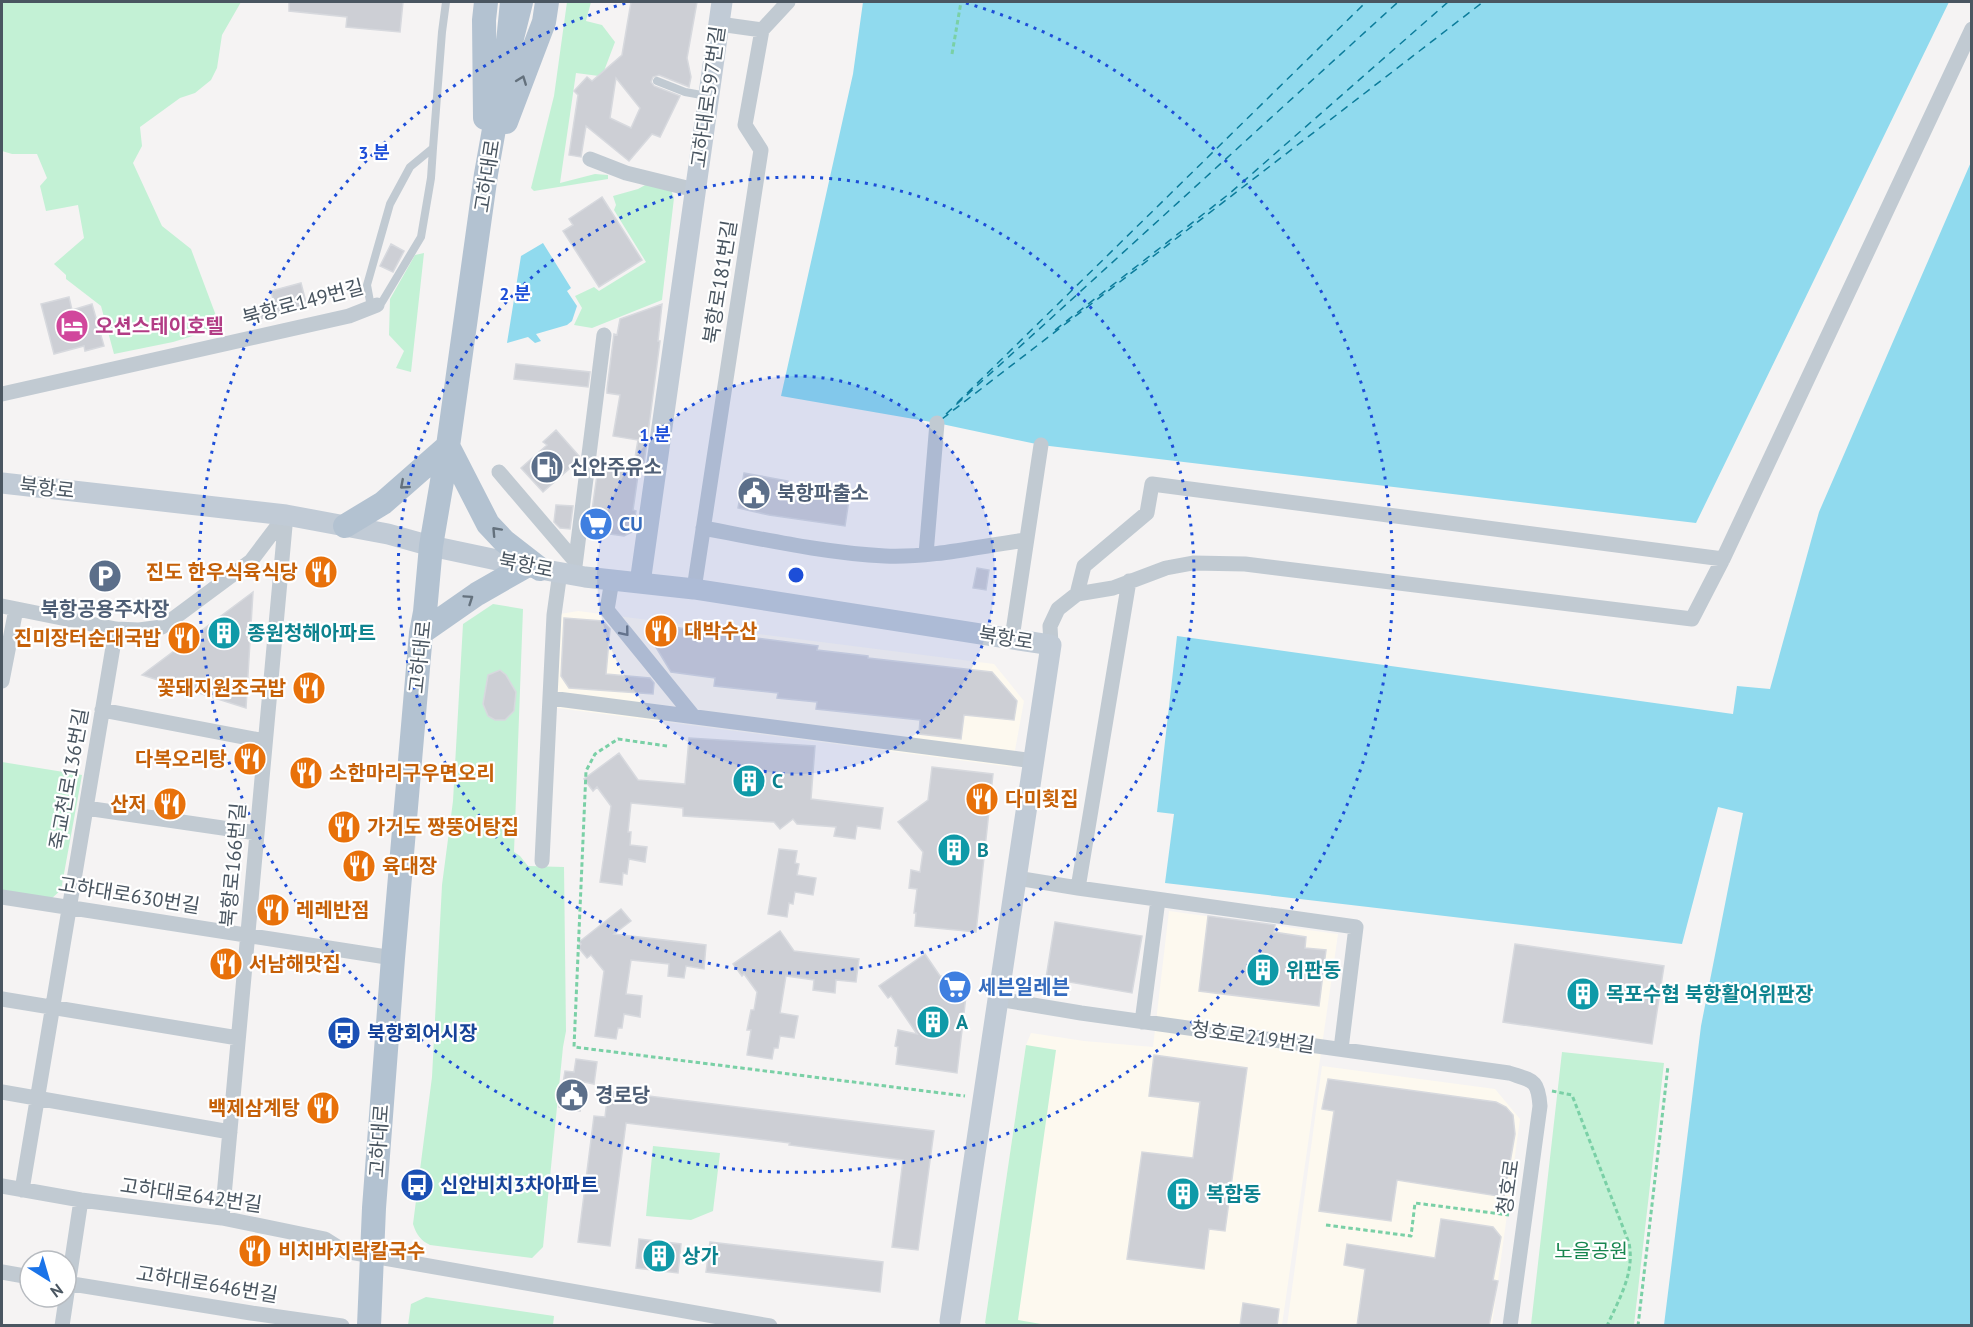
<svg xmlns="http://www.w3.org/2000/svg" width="1973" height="1327" font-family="'PT Sans','Noto Sans KR',sans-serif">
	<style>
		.commercial { fill: #fdf9ef }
		.green { fill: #c3f1d5 }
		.water { fill: #90daee }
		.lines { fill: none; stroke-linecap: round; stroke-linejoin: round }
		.ferry { stroke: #0c7c9b; stroke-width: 1.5; stroke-dasharray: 8 6; stroke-linecap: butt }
		.building { fill: #cdcfd5; stroke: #d7d9de; stroke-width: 1.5; fill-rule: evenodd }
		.path { stroke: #7ad0a6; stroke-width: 3; stroke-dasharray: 4.5 3; stroke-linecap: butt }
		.lane { stroke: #c1cad2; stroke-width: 8 }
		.street { stroke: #c1cad2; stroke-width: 15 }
		.secondary { stroke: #c1cbd6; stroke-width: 21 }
		.primary { stroke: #b3c2d1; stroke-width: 24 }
		.oneway { stroke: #64717d }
		.oneway2 { stroke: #6e7983 }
		.ring { fill: none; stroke: #1d4ed8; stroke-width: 3; stroke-dasharray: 3 6 }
		.labels { text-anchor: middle; stroke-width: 4.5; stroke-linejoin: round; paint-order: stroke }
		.street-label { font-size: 20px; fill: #4a5661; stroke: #fff }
		.hotel-label { font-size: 20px; font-weight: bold; fill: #b23c85; stroke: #fff; text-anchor: start }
		.service-label { font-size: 20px; font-weight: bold; fill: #4e5e75; stroke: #fff; text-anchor: start }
		.shop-label { font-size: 20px; font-weight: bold; fill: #366cbe; stroke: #fff; text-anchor: start }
		.food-label { font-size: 20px; font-weight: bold; fill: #c56008; stroke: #fff; text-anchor: start }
		.culture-label { font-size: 20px; font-weight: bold; fill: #0d838f; stroke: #fff; text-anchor: start }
		.transit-label { font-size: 20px; font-weight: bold; fill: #164399; stroke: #fff; text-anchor: start }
		.park-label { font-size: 20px; fill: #17864f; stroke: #fff }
		.centre { fill: #1d4ed8; stroke: #fff; stroke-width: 3 }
		.ring-label { font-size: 18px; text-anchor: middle; font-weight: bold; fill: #1d4ed8; stroke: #fff; stroke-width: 4.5; stroke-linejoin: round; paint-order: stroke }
	</style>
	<rect width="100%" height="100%" fill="#f5f3f3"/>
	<path class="commercial" d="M578,611L994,664L1024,701L1012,767L557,708L560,614Z
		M1169,911L1338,934L1282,1325L987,1326L985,1323L1026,1045L1031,1033L1084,1041L1153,1047Z
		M1322,1066L1495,1089L1520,1119L1492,1325L1287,1326Z"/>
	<path class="green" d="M2,2H241L222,35L217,68L211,80L195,93L180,98L140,127L142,146L133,163L162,226L191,249L215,313L217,320L212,330L173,342L114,354L101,306L66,279V275L54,264L84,238L78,205L46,211L40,186L47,178L37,154H12L2,151Z
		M567,2H591L586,21L602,25L615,42L604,71L599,76L576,73L560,183L595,174L608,175V179L534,191L531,188L554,96Z
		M647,184L671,190L674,198L662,300L592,328L574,325L582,308L575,296L594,287L599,291L646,262L614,210L616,205L613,196L638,189Z
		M424,253L411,372L396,368L404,351L389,335L390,299L415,255Z
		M493,604L523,609L514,852L520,856L528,866L564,867L566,1031L563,1047L543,1247L532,1258L430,1245C421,1241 416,1234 413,1224L432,1077L442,885L453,801L463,624Z
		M2,762L82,775L61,890L51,899L2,891Z
		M1026,1045L1056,1050L1018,1320L1041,1324V1325H987L985,1323Z
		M1562,1052L1664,1063L1634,1325H1531Z
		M653,1146L720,1153L713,1211L691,1220L646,1216Z
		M426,1297L554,1316L553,1325H408L411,1304Z"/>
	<path class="water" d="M863,2H1949L1696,523L1041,445L937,423L781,396L853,74Z
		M1971,162V1325H1664L1701,1026L1743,813L1718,807L1682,944L1165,883L1174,814L1157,812L1177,636L1733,714L1737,686L1770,689L1819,512Z
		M543,243L571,288L567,291L577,306L572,321L567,325L536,334L541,341L535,343L528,337L507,343L521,256Z"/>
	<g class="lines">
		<path class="ferry" d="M1055,330L1229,194L1448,2
			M957,403L1366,2
			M946,414L1398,2
			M942,419L1483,2"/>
	</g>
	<path class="building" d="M289,2H403L400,32L346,27L347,17L289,11Z
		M631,2H697L687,58L691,77L689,87L659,75L653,77L651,82L654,86L680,96L660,137L652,134L629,161L586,126L581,157L569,155L578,95L574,91L587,77L592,81L622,55ZM616,78L640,108L631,128L610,118Z
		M602,197L642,260L599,287L563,231L573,225L569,219Z
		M391,244L404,251L393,272L380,266Z
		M301,283L307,306L259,319L256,306L266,303V300L273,299L271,291Z
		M69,297L72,310L92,304L104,346L85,351L84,346L54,354L41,304Z
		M662,304L658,341H660L644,464L634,463L638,440L613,436L620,395L607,393V389L614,334L617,335L620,319Z
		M516,364L590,372L588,387L514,379Z
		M556,430L579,456L578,461L543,492L521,468L547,445L543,442Z
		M599,461L639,468L633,510L636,511L632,532L624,536L589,531Z
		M744,473L788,481L785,499L810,502L812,488L850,493L845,526L769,515L738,508Z
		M556,505L573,506L570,529L560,528L554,522Z
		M977,568L989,570L986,590L973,588Z
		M253,592L246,708L142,675Z
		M564,618L603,621L610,629L606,674L650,678L654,683L653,694L569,688L561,676Z
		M657,625L818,646L817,650L868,656V658L992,672L1017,701L1014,720L964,715L961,739L919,734L920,720L816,709L817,702L777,698L778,693L714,686L715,678L671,672L654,644Z
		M500,670L506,675L516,692L514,711L505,720H495L488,716L483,704L488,675Z
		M689,738L815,746L811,799L883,808L880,829L857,826L855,839L834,836L836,827L797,824L793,819L780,829L774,822L683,816V808L631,803L628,832H631L630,845L647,847L645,862L629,859L627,874L623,873L622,885L600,882L611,806L597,787L593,791L584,779L619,753L638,780L685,784Z
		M932,767L993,774L976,932L915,926L916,913H914L917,889L909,888L911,870L920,872L923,852L898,822L928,800Z
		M779,849L797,851L795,863L799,864L797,875L816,878L813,895L795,892L793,904L789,903L787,917L768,914Z
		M621,909L631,921L614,934L706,945L704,969L686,966L684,978L668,976L669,964L631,960L626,994L642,996L640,1017L624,1014L622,1028H618L616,1039L595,1036L604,971L591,955L587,958L578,947L581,944L579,942Z
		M1208,916L1275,925L1274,932L1306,937L1305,948L1326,950L1319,1006L1199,991Z
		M1055,922L1142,936L1132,993L1046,978Z
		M780,931L794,951L859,959L856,982L836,980L835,993L813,990L814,980L786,976L780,1013L798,1016L794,1038L780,1036L778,1048H774L772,1059L747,1055L751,1030H747L751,1010H754L757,992L744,974L742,976L733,964Z
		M1515,944L1664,966L1652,1044L1503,1022Z
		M925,954L940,976L968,979L957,1073L896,1064L898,1047L895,1046L898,1030L917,1034L891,996L888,998L879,986Z
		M1154,1055L1247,1068L1225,1231L1209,1229L1204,1269L1127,1259L1142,1152L1193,1158L1200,1102L1149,1096Z
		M576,1059L597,1062L594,1084L584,1082L580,1111L559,1107L565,1071L574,1072Z
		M1328,1079L1496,1102L1506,1107L1513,1115L1515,1134L1504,1197L1397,1180L1391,1221L1319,1211L1334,1111L1322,1109Z
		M608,1091L934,1131L918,1250L892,1247L903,1160L789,1145L790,1143L626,1123L610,1246L578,1242L594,1116L605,1117Z
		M1441,1219L1493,1227L1501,1237L1493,1280L1498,1281L1489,1326H1357L1365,1269L1344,1265L1347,1244L1435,1258Z
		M639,1239L681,1244L678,1273L636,1268Z
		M710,1242L883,1262L880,1292L706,1272Z
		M1243,1303L1279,1309L1277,1326H1240Z"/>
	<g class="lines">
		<path class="path" d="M952,54L961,2
			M667,746L618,739L595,754L586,771L574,1047L965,1096
			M1552,1091L1572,1095L1629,1243C1635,1273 1619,1299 1607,1326
			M1326,1225L1411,1236L1415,1203L1509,1215
			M1638,1326L1668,1066"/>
		<path class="lane" d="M657,81L685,92L707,96
			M377,305L382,302L421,237L431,178L433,148
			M371,307L367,285L390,204L410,167L433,148L442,32L446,2"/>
		<path class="street" d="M762,30L788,2
			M590,159L626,173L695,190
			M2,394L349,316L377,305
			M499,472L575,561
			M703,528C763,539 825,553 885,556C931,558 981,546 1026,540
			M926,554L937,423
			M574,574L604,335
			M612,580L607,610L694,717
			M694,589L761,150L745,125L762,30L719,24
			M1077,594L1084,566L1147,513L1152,484L1723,559
			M2,606L116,629L139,630L162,627L251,561L285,516
			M1012,638L1041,445
			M1051,645L1050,626L1058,609L1077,594L1113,588L1166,568L1193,563L1245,564L1692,619L1723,559L1972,29
			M2,681L16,609
			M550,698L1034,761
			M102,710L265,741
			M86,808L257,833
			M542,861L554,615L560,572
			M1016,878L1078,888L1356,927L1341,1049
			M1078,888L1129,581
			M2,897L393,958
			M2,999L238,1038
			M998,999L1081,1013L1509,1073C1533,1081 1538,1079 1540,1106L1510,1326
			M1142,1022L1158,900
			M2,1092L230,1132
			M2,1186L81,1200L222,1218L325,1239L344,1251L770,1326
			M22,1190L116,629
			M222,1218L286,515
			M2,1272L30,1277
			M66,1283L251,1313L342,1326
			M62,1326L81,1200"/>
		<path class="secondary" d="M2,483L286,515L388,534L431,546L540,569L585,577L694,589L1051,645L950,1321
			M640,583L722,2"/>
		<path class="primary" d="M512,2L506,62L521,2
			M485,118L484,20L486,2
			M506,122L544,22L547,2
			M345,526L383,503L448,446L488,524L504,541L540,569
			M421,633L477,594L526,566
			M369,1326L374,1208L393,958L421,633L425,612L431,546L448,446L486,174L506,62"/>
	</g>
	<defs><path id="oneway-chevron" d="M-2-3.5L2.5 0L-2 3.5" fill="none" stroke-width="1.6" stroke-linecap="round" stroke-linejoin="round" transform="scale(1.5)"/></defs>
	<g class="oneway">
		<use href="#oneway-chevron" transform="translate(522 80) rotate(-69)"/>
		<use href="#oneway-chevron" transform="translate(404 485) rotate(139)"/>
		<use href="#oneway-chevron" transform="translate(496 531) rotate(-133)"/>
		<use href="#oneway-chevron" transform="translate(469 599) rotate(-34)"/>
	</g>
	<use class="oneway2" href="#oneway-chevron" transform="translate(625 632) rotate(51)"/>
	<circle cx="796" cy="575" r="199" fill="#1d4ed8" fill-opacity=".12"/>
	<g class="ring">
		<circle cx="796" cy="575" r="199"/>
		<circle cx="796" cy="575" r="398"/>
		<path d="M966 3A597 597 0 1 1 626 3"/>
	</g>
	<defs>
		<symbol id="hotel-disc" viewBox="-11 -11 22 22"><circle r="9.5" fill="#d1479c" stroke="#fff"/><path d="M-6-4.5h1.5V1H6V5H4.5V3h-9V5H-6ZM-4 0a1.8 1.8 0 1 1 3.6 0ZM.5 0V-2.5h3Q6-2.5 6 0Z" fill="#fff"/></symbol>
		<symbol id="fuel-disc" viewBox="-11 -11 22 22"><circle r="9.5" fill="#5c6f8a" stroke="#fff"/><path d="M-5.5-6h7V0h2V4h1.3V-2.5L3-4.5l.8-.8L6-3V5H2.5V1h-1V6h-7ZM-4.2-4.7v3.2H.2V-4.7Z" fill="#fff"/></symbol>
		<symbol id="civic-disc" viewBox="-11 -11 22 22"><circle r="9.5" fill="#5c6f8a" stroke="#fff"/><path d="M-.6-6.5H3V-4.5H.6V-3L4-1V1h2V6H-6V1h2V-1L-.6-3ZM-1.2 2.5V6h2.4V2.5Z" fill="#fff"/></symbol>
		<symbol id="supermarket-disc" viewBox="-11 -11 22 22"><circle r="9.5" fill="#3f7fe0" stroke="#fff"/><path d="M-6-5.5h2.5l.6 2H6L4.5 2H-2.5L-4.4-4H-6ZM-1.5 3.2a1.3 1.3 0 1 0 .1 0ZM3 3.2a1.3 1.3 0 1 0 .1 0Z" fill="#fff"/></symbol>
		<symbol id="restaurant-disc" viewBox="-11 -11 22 22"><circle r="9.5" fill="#e8710a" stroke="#fff"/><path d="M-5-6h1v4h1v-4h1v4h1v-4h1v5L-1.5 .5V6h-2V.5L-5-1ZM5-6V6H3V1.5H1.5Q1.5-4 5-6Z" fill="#fff"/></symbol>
		<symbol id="parking-disc" viewBox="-11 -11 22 22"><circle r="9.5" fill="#5c6f8a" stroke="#fff"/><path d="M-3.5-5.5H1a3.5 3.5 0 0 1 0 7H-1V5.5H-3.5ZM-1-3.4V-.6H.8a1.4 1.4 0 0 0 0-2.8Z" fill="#fff"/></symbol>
		<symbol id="building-disc" viewBox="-11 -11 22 22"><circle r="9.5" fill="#0f9aa8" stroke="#fff"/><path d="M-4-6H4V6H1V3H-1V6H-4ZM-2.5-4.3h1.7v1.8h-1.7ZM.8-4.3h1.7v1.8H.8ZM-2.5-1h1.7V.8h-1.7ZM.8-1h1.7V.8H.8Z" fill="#fff"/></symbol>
		<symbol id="bus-disc" viewBox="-11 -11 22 22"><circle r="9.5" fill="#1a4fb4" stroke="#fff"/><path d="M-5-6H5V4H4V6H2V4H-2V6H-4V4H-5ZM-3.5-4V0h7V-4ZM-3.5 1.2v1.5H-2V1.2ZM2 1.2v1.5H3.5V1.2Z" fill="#fff"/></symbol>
	</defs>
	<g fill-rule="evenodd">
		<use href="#hotel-disc" x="53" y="307" width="38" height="38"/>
		<use href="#fuel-disc" x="528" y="448" width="38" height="38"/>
		<use href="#civic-disc" x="735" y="474" width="38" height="38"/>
		<use href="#supermarket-disc" x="577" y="505" width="38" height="38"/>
		<use href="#restaurant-disc" x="302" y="553" width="38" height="38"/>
		<use href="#parking-disc" x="86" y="557" width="38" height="38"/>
		<use href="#restaurant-disc" x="642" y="612" width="38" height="38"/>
		<use href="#building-disc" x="205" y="614" width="38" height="38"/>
		<use href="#restaurant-disc" x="165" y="619" width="38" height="38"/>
		<use href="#restaurant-disc" x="290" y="669" width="38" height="38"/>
		<use href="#restaurant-disc" x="231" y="740" width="38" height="38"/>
		<use href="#restaurant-disc" x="287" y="754" width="38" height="38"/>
		<use href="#building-disc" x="730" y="762" width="38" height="38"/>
		<use href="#restaurant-disc" x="963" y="780" width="38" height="38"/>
		<use href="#restaurant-disc" x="151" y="785" width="38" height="38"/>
		<use href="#restaurant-disc" x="325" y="808" width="38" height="38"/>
		<use href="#building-disc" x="935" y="831" width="38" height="38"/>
		<use href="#restaurant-disc" x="340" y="847" width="38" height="38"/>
		<use href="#restaurant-disc" x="254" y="891" width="38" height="38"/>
		<use href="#restaurant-disc" x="207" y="945" width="38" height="38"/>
		<use href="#building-disc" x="1244" y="951" width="38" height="38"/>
		<use href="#supermarket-disc" x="936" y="968" width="38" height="38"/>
		<use href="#building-disc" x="1564" y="975" width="38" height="38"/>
		<use href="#building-disc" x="914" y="1003" width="38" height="38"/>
		<use href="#bus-disc" x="325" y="1014" width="38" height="38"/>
		<use href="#civic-disc" x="553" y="1076" width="38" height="38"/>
		<use href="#restaurant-disc" x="304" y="1089" width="38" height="38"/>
		<use href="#bus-disc" x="398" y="1166" width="38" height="38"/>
		<use href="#building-disc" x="1164" y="1175" width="38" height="38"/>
		<use href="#restaurant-disc" x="236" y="1232" width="38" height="38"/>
		<use href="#building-disc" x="640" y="1237" width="38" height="38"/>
	</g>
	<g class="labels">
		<g class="street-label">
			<text transform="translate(708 97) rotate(-82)" y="7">고하대로597번길</text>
			<text transform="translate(487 176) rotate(-81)" y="7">고하대로</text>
			<text transform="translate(720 282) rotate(-81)" y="7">북항로181번길</text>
			<text transform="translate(303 302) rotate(-15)" y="7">북항로149번길</text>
			<text transform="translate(47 488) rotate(6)" y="7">북항로</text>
			<text transform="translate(526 565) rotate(11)" y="7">북항로</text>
			<text transform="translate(1006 638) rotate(9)" y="7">북항로</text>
			<text transform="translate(420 657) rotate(-84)" y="7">고하대로</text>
			<text transform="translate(69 779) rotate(-80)" y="7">죽교천로136번길</text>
			<text transform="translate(233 865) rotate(-85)" y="7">북항로166번길</text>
			<text transform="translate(129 895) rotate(9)" y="7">고하대로630번길</text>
			<text transform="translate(1253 1037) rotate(8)" y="7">청호로219번길</text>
			<text transform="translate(379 1141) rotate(-86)" y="7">고하대로</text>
			<text transform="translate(1508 1187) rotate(-82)" y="7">청호로</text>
			<text transform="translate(191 1195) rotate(8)" y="7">고하대로642번길</text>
			<text transform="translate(207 1284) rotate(9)" y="7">고하대로646번길</text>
		</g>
		<g class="hotel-label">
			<text x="95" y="333">오션스테이호텔</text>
		</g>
		<g class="service-label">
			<text x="570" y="474">신안주유소</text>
			<text x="777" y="500">북항파출소</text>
			<text x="105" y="616" text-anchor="middle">북항공용주차장</text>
			<text x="595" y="1102">경로당</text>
		</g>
		<g class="shop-label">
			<text x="619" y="531">CU</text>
			<text x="978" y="994">세븐일레븐</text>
		</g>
		<g class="food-label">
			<text x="298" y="579" text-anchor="end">진도 한우식육식당</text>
			<text x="684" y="638">대박수산</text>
			<text x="161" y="645" text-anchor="end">진미장터순대국밥</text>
			<text x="286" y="695" text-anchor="end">꽃돼지원조국밥</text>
			<text x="227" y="766" text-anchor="end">다복오리탕</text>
			<text x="329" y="780">소한마리구우면오리</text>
			<text x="1005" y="806">다미횟집</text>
			<text x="147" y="811" text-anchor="end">산저</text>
			<text x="367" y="834">가거도 짱뚱어탕집</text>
			<text x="382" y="873">육대장</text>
			<text x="296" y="917">레레반점</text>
			<text x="249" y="971">서남해맛집</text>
			<text x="300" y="1115" text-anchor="end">백제삼계탕</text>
			<text x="278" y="1258">비치바지락칼국수</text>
		</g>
		<g class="culture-label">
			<text x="247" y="640">종원청해아파트</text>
			<text x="772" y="788">C</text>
			<text x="977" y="857">B</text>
			<text x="1286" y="977">위판동</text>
			<text x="1606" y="1001">목포수협 북항활어위판장</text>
			<text x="956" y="1029">A</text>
			<text x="1206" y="1201">복합동</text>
			<text x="682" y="1263">상가</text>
		</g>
		<g class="transit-label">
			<text x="367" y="1040">북항회어시장</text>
			<text x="440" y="1192">신안비치3차아파트</text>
		</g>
		<g class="park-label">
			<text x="1591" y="1258">노을공원</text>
		</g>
	</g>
	<circle cx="796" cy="575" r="9" class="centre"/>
	<g class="ring-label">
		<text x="374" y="159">3 분</text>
		<text x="515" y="300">2 분</text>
		<text x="655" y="441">1 분</text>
	</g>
	<rect width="1973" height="1327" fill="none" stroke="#4a5661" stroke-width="6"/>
	<g transform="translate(48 1279) rotate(143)"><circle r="28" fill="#ffffff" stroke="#b7bbc0" stroke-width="1.5"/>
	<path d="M0-4.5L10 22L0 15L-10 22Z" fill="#1a73e8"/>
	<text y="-9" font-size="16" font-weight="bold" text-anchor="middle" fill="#4a5661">N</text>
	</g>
</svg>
